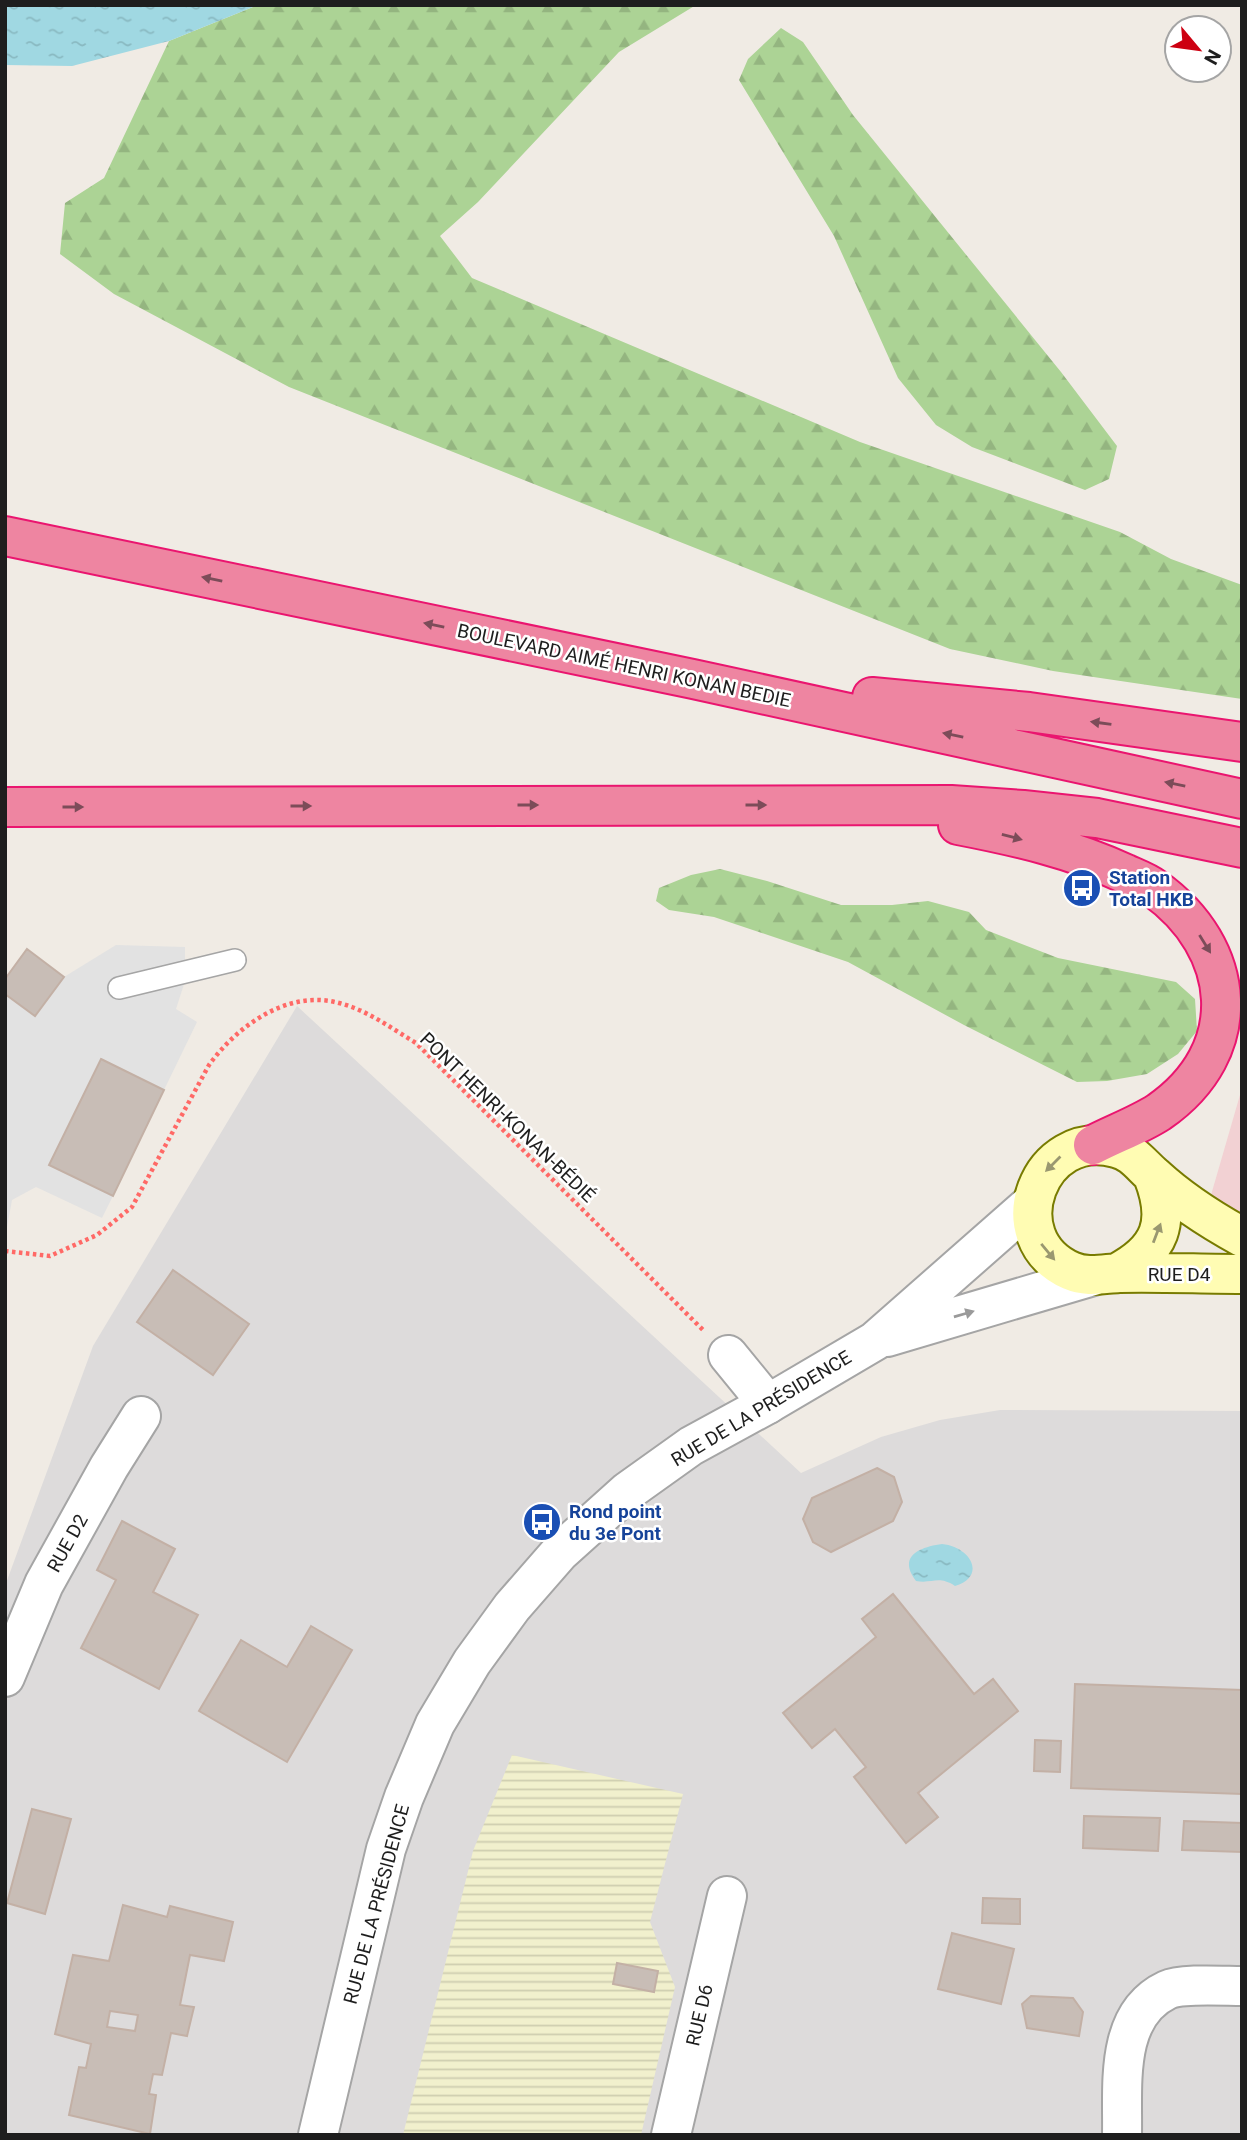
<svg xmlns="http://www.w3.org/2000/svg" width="1247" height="2140" font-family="Roboto,sans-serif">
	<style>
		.residential { fill: #dddbdb }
		.commercial { fill: #f2d1d3 }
		.farmland { fill: url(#farmland-rules) }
		.forest { fill: url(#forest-firs) }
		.parking { fill: #e2e2e2 }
		.water { fill: url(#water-ripples) }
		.building { fill: #c8bdb6; stroke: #c3b0a5; stroke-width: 2; fill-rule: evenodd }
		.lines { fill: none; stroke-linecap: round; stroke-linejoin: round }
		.service-casing { stroke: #a5a5a5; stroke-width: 24 }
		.minor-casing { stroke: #a5a5a5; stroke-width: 42 }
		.tertiary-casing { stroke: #a5a5a5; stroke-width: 42 }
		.secondary-casing { stroke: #787b00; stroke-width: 42 }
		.motorway-casing { stroke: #ea156f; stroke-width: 42 }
		.path { stroke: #ff6966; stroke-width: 4.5; stroke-dasharray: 3.5 3.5; stroke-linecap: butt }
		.service { stroke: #fff; stroke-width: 21 }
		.minor { stroke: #fff; stroke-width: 38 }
		.tertiary { stroke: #fff; stroke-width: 38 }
		.secondary { stroke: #fffcb3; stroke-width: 38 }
		.motorway { stroke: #ee85a1; stroke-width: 38 }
		.oneway { fill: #7c4c59 }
		.oneway2 { fill: #9a9870 }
		.oneway3 { fill: #9a9a9a }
		.labels { text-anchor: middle; stroke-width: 5; stroke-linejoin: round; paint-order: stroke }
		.street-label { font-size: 19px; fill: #1e1e1e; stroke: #fff }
		.transit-label { font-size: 19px; font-weight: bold; fill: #164399; stroke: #fff; text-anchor: start }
	</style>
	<defs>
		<pattern id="farmland-rules" width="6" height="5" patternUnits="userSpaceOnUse" patternTransform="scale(1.75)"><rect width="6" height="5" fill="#f1f0cd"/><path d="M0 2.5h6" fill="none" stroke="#cecdb0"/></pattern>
		<pattern id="forest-firs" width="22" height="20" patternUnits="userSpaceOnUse" patternTransform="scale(1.75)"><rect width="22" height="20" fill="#acd395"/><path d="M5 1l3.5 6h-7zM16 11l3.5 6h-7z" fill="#94b580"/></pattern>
		<pattern id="water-ripples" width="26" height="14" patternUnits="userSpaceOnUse" patternTransform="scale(1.75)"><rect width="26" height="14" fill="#a0d8e2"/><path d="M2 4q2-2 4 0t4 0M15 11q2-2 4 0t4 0" fill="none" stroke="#89b9c1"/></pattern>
	</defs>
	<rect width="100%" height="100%" fill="#f0ebe4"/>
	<path class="residential" d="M297,1006L801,1473L881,1437L940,1420L1000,1410L1242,1411V2135H5V1586L93,1346Z"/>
	<path class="commercial" d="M1242,1088V1214L1209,1202Z"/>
	<path class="farmland" d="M512,1755L683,1794L650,1922L675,1987L641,2135H403L473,1851Z"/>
	<path class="forest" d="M258,5H696L619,52L478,202L440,236L472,278L860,442L1120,532L1171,559L1242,585V699L1053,671L950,649L289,387L114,294L60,254L65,203L104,178L169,41Z
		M781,28L803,42L853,115L1061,372L1117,446L1109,479L1085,490L972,447L936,425L898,378L834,236L739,80L748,59Z
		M720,869L767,881L841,905H892L928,901L969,912L986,930L1058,958L1176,982L1195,999L1197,1031L1178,1054L1147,1074L1107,1081L1077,1082L964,1025L848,962L714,917L669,910L656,901L659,888L691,875Z"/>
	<path class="parking" d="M116,945L185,947V981L176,1009L197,1022L164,1090L101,1059L49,1165L113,1196L102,1218L36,1187L12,1200L5,1238V994L35,1016L64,977Z"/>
	<path class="water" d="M5,5H258L169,41L72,66L5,65Z
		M942,1544C971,1547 987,1576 955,1586C938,1575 933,1584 916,1581C897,1556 920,1547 942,1544Z"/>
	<path class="building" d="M27,949L64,977L35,1016L5,994V979Z
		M101,1059L164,1090L113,1196L49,1165Z
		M173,1270L249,1324L213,1375L137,1322Z
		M877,1468L894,1477L902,1502L893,1521L831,1552L813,1542L803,1519L812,1498Z
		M122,1521L175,1549L153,1592L198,1615L159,1689L81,1648L116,1580L97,1570Z
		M893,1594L974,1694L993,1679L1018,1711L918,1793L938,1817L906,1843L854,1777L866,1767L835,1729L812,1748L783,1713L876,1637L862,1619Z
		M311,1626L352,1650L287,1762L199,1711L241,1640L287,1667Z
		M1075,1684L1242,1690V1794L1071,1788Z
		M1035,1740L1061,1741L1060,1772L1034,1771Z
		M32,1809L71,1819L45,1914L7,1903Z
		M1084,1816L1160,1818L1158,1851L1083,1848Z
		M1184,1821L1242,1823V1852L1182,1850Z
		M983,1898L1020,1899V1924L982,1923Z
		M123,1905L167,1917L170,1906L233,1922L224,1961L190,1955L180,2005L194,2007L187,2036L171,2033L162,2075L153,2074L149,2094L156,2095L150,2134L69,2115L79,2067L86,2068L91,2044L55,2034L73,1955L109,1961ZM110,2011L138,2015L135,2031L107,2027Z
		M952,1933L1014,1949L1001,2004L938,1989Z
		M617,1963L658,1971L654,1992L613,1984Z
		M1031,1996L1073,1998L1083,2012L1079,2036L1027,2028L1022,2004Z"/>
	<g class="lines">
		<defs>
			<path id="service" d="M119,988L235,960"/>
			<path id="minor" d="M728,1355L768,1404
				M5,1677L44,1584L109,1467L141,1416
				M671,2135L727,1896
				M1122,2135C1123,2086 1114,2015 1167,1990C1182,1983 1224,1986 1242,1986"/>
			<path id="tertiary" d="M887,1337L1093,1276
				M318,2135L386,1849L404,1797L435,1724L472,1662L512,1607L560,1552L628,1491L691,1446L768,1404L875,1341L1032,1203"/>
			<path id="secondary" d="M1242,1237C1211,1220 1180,1200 1154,1176C1141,1165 1133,1152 1116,1148C1039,1126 997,1238 1071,1271C1087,1278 1102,1274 1119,1273C1160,1272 1201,1274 1242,1274
				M1117,1273C1161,1250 1171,1222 1153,1176"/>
			<path id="motorway" d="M5,536L693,679L1242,799
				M872,697L1029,712L1242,742
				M5,807L951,805L1023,810L1097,818L1242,848
				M958,825C1015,836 1073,849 1126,874C1135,878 1146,882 1154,888C1238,948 1247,1051 1159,1112C1139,1125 1114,1134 1093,1145"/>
		</defs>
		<use href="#service" class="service-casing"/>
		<use href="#minor" class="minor-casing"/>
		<use href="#tertiary" class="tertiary-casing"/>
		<use href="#secondary" class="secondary-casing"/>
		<use href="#motorway" class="motorway-casing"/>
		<path class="path" d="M5,1251L50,1256L97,1235L132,1207L209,1065C237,1026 288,989 339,1003C367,1010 391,1028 416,1043L704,1331"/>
		<use href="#service" class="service"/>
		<use href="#minor" class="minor"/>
		<use href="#tertiary" class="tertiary"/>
		<use href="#secondary" class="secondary"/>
		<use href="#motorway" class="motorway"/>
	</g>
	<defs><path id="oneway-solid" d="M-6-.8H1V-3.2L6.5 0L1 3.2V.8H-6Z" transform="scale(1.75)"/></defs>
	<g class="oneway">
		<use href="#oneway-solid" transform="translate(212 579) rotate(-168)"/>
		<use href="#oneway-solid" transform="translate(434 625) rotate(-168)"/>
		<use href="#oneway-solid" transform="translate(1101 723) rotate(-172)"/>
		<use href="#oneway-solid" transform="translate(953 735) rotate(-168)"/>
		<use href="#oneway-solid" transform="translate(1175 784) rotate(-168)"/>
		<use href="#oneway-solid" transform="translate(528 805)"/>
		<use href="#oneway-solid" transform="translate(756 805)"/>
		<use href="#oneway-solid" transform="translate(301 806)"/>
		<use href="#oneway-solid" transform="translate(73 807)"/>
		<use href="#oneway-solid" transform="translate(1012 837) rotate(15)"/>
		<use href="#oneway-solid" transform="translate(1205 944) rotate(58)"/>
	</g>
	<g class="oneway2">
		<use href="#oneway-solid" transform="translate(1053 1164) rotate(135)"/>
		<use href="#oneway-solid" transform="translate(1157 1233) rotate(-69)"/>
		<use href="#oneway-solid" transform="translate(1048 1252) rotate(50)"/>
	</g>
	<use class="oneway3" href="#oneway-solid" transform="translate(964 1314) rotate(-16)"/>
	<defs>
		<symbol id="bus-disc" viewBox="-11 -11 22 22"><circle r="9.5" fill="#1a4fb4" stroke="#fff"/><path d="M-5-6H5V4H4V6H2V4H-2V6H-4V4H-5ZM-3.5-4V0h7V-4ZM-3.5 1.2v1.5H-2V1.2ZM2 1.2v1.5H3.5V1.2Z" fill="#fff"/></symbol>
	</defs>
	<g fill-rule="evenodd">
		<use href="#bus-disc" x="1060" y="866" width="44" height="44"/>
		<use href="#bus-disc" x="520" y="1500" width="44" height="44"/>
	</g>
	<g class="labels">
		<g class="street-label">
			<text transform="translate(624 665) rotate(12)" y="7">BOULEVARD AIMÉ HENRI KONAN BEDIE</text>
			<text transform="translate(508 1117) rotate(44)" y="7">PONT HENRI-KONAN-BÉDIÉ</text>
			<text x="1179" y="1281">RUE D4</text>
			<text transform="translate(761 1408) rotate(-31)" y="7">RUE DE LA PRÉSIDENCE</text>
			<text transform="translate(67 1543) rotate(-61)" y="7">RUE D2</text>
			<text transform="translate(376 1904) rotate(-75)" y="7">RUE DE LA PRÉSIDENCE</text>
			<text transform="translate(699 2015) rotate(-77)" y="7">RUE D6</text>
		</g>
		<g class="transit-label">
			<text x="1109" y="884">Station<tspan x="1109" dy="22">Total HKB</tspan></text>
			<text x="569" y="1518">Rond point<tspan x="569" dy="22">du 3e Pont</tspan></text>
		</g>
	</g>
	<rect width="1247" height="2140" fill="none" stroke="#1e1e1e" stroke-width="14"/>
	<g transform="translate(1198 49) rotate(119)"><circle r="33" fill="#ffffff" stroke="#a5a5a5" stroke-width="2"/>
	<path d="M0-5L12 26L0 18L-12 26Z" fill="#cd0011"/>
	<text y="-10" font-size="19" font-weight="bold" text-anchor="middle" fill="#1e1e1e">N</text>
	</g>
</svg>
